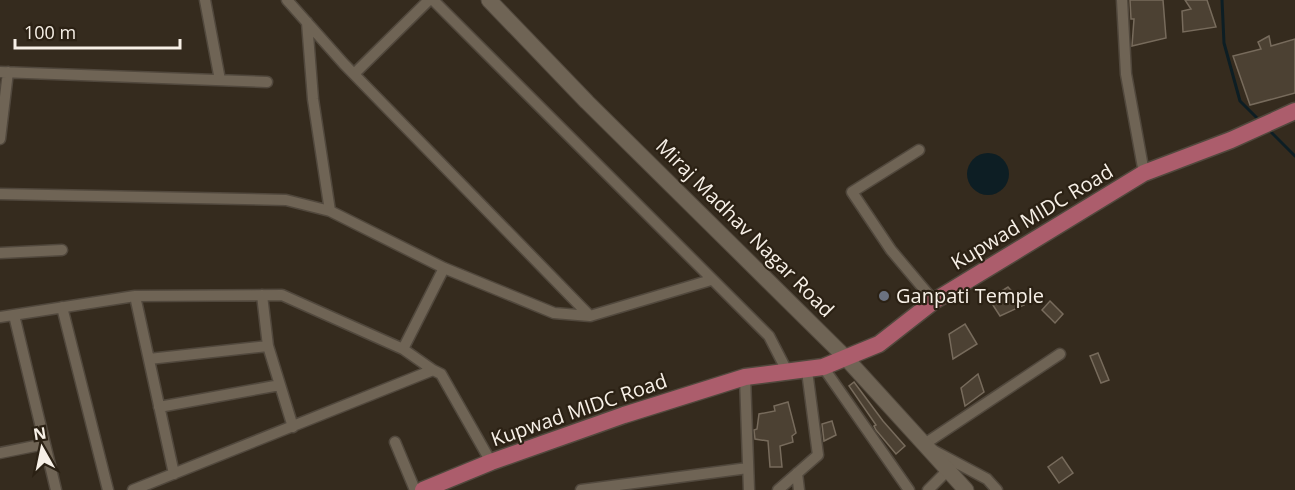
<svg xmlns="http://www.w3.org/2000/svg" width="1295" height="490" font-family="'Open Sans',sans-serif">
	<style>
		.water { fill: #0d1e24 }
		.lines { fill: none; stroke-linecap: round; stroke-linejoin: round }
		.stream { stroke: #0d1e24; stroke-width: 3 }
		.building { fill: #4c4133; stroke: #776b5c; stroke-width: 1.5 }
		.street-casing { stroke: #51483d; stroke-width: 13 }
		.secondary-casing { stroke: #51483d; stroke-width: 17 }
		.primary-casing { stroke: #51483d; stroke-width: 19 }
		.street { stroke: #6f6455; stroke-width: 10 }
		.secondary { stroke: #6f6455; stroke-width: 15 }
		.primary { stroke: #ac5d6c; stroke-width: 16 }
		.worship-dot { fill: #6b7280; stroke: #2b2114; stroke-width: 2 }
		.labels { text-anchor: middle; stroke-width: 4.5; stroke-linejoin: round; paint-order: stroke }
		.street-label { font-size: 20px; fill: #f7f0e7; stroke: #2b2114 }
		.poi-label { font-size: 20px; fill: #f7f0e7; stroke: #2b2114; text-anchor: start }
	</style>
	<rect width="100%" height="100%" fill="#352b1e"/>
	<path class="water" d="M967 174a21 21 0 1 1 42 0a21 21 0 1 1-42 0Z"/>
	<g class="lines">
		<path class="stream" d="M1222,0L1224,43L1240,101L1259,120
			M1268,129L1295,156"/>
	</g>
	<path class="building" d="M1130,0H1163L1166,38L1132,46L1134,19H1131Z
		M1185,0H1207L1216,27L1183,32L1182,11L1191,9Z
		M1269,36L1271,46L1295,39V93L1250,105L1233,56L1261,49L1258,42Z
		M1008,287L1024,305L1000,316L989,299Z
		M1050,301L1063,314L1055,323L1042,310Z
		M965,324L977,344L953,359L949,334Z
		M1098,353L1109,380L1101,383L1090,356Z
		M978,374L984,392L965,406L961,388Z
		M854,382L883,421L905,446L896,454L876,430L874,426L876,425L849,386Z
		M788,402L796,433L792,436L793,442L780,446L782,467H770L768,441L755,439L754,430L757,429L759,414L775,411L774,406Z
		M832,421L836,435L824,441L822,424Z
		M1062,457L1073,473L1059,483L1048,467Z"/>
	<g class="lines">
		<defs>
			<path id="street" d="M205,0L220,80
				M287,0L344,64L590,316
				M433,0L769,336L787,371
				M1122,0L1126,74L1144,173
				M307,22L313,99L330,211
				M0,72L267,82
				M354,74L429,0
				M0,139L8,72
				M919,150L852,192L891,250L934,301
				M0,194L286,200L330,211L444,268L554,313L590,316L711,280
				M0,253L62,250
				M262,295L268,346L293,427
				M135,296L174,474
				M62,307L108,490
				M14,315L56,490
				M0,317L135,296L282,295L403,349L433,370
				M403,349L444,268
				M149,359L268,346
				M823,367L909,490
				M745,377L749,490
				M159,407L280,385
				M395,442L415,490
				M0,453L45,444
				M797,473L799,490
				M133,490L433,370L441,374L491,462
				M581,490L748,468
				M778,490L818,455L807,371
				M928,490L948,470
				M997,490L987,479L923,445L1060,354"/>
			<path id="secondary" d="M489,0L587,102L844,356L966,490"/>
			<path id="primary" d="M423,490L491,462L624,415L745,377L823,367L879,344L934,301L1144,173L1231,140L1295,111"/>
		</defs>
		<use href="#street" class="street-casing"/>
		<use href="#secondary" class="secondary-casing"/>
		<use href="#primary" class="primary-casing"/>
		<use href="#street" class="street"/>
		<use href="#secondary" class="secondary"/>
		<use href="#primary" class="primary"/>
	</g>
	<circle class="worship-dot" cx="884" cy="296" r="6"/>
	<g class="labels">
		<g class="street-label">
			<text transform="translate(1032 217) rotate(-31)" y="7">Kupwad MIDC Road</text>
			<text transform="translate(745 228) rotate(45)" y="7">Miraj Madhav Nagar Road</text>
			<text transform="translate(579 410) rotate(-19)" y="7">Kupwad MIDC Road</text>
		</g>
		<g class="poi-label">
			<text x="896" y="303">Ganpati Temple</text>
		</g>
	</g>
	<g transform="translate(42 448) rotate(351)" stroke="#2b2114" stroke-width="4.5" paint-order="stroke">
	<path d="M0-4.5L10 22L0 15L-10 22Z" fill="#f7f0e7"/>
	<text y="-9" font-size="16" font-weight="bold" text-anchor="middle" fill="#f7f0e7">N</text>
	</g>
	<path d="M15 39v9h165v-9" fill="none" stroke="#f7f0e7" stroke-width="3"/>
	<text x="24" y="39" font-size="18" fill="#f7f0e7" stroke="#2b2114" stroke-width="4.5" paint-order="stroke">100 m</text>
</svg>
